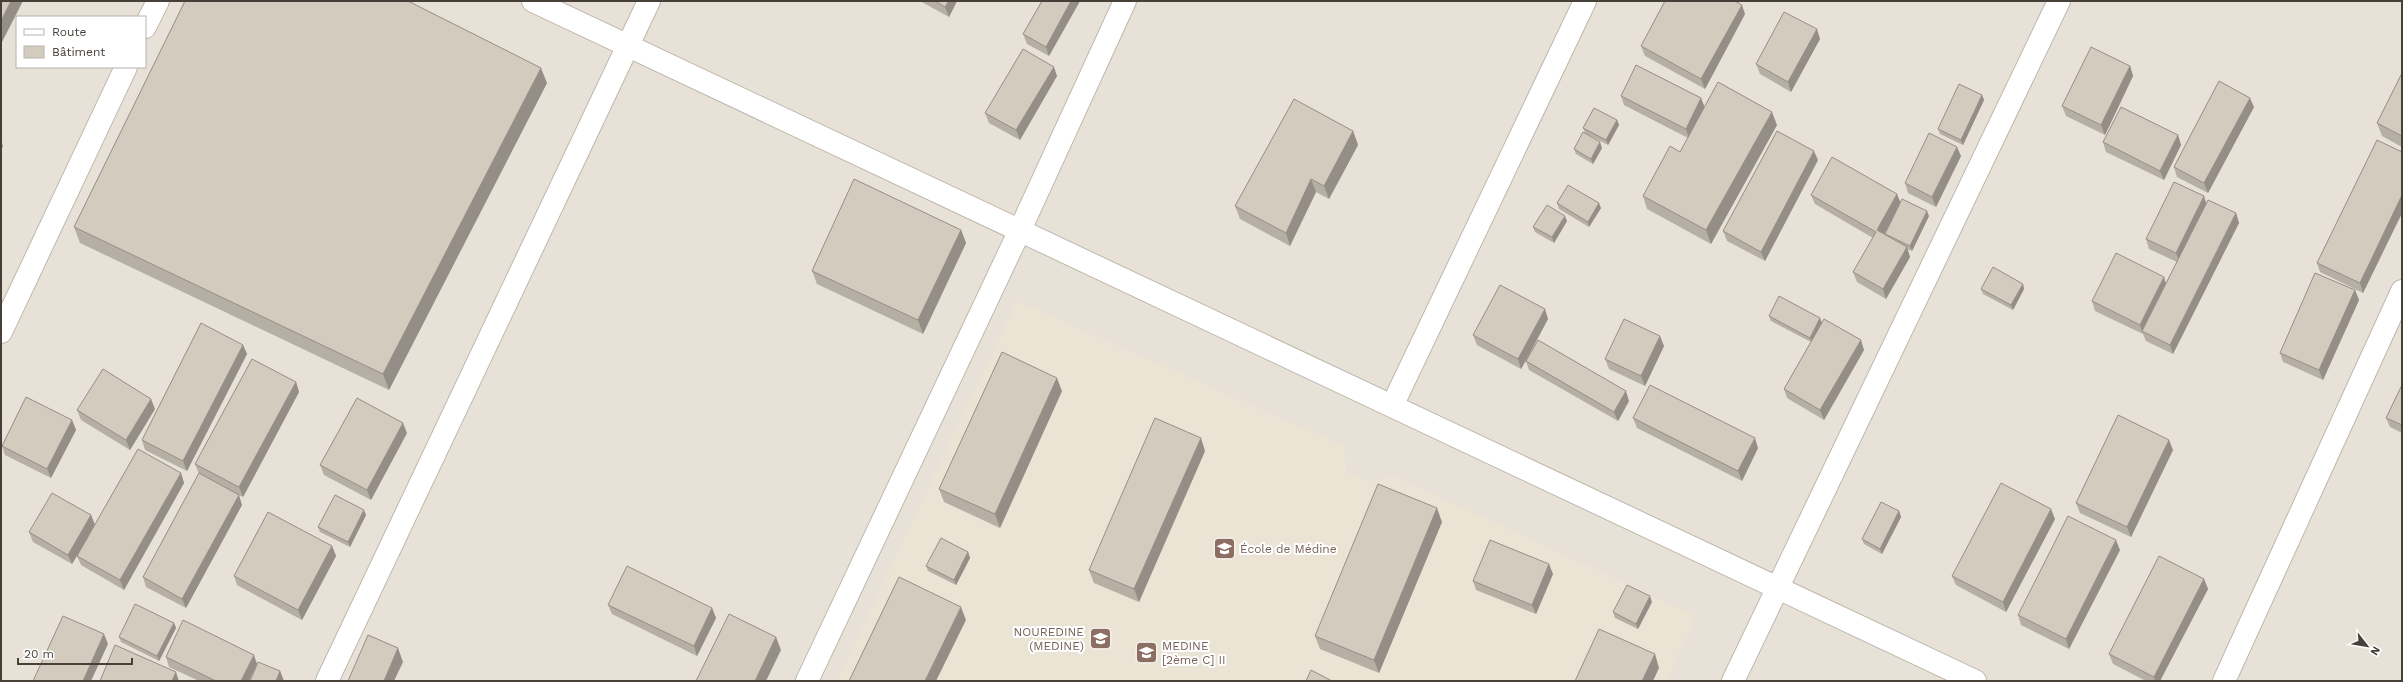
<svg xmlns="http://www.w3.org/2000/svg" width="2403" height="682" font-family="'Work Sans',sans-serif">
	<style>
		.residential { fill: #e7e1d7; fill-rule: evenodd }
		.education { fill: #ebe4d4 }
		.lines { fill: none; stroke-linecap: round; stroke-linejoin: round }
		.minor-casing { stroke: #beb7ac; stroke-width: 24 }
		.minor { stroke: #fff; stroke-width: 22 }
		.wall { fill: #b6afa4; fill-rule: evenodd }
		.shaded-wall { fill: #948e86 }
		.building { fill: #d4cbbf; stroke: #948e86 }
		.labels { text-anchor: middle; stroke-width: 4; stroke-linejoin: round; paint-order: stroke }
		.education-label { font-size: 12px; fill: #785e54; stroke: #fff; text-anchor: start }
	</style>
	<rect width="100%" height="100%" fill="#f3f0e9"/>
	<path class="residential" d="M1,1H2402V681H1ZM17,17H145V67H17Z"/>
	<path class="education" d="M1017,301L1344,446L1347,473L1369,482L1394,476L1696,616L1666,681H837Z"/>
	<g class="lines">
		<defs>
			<path id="minor" d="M533,1L1975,681
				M145,27L158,1
				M1,332L126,67
				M1392,406L1585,1
				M327,681L649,1
				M807,681L1020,230L1125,1
				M1733,681L2059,1
				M2224,681L2402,291"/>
		</defs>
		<use href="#minor" class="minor-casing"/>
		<use href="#minor" class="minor"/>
	</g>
	<path class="wall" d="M920,1H957L949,17Z
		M1042,1H1080L1049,56L1027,44L1023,34Z
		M1745,14L1705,89L1645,56L1641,46Z
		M1820,39L1791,92L1760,74L1756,64Z
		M2130,66L2133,76L2105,135L2066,116L2062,106Z
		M2402,73V147L2382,136L2377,123Z
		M1057,76L1020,140L989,123L985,113Z
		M547,83L389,390L80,243L74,227Z
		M1982,95L1984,100L1963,145L1940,134L1938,129Z
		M1621,96L1701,98L1704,107L1777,125L1711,244L1647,209L1643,196L1680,152L1688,138L1624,105Z
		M2254,107L2208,193L2177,177L2174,167Z
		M1617,120L1619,125L1608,145L1585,133L1583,128Z
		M1353,131L1358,145L1329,199L1316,192L1290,246L1240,219L1235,206Z
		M2178,135L2181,145L2164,180L2106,152L2103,142Z
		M1602,148L1593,164L1576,154L1574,149Z
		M2402,152V213L2363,293L2320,272L2317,263Z
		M1961,156L1936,207L1908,193L1905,183Z
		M1818,160L1765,261L1727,241L1723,231Z
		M1897,194L1900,203L1929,216L1912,251L1907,249L1910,257L1886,299L1857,282L1853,272L1873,238L1815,204L1811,195ZM1894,216L1885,235L1884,234Z
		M1557,203L1601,208L1589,227L1559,209Z
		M2207,203L2236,213L2239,223L2173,354L2146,341L2143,334L2095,311L2092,301L2166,283L2177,262L2149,249L2146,239Z
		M1567,221L1554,243L1535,232L1533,227Z
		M961,230L966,243L923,334L817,284L812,271Z
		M2023,284L2024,289L2013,310L1983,294L1981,289Z
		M2355,290L2359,300L2323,380L2283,362L2280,353Z
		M1769,316L1864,350L1824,420L1787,398L1784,389L1811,342L1771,321Z
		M1548,319L1527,359L1629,401L1618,421L1529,370L1526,361L1521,369L1477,345L1473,335Z
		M243,345L247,354L187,471L145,450L142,440Z
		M1664,346L1645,386L1609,369L1605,359Z
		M296,382L299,392L243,497L230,491L242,505L186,608L146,587L143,577L199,474L195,464Z
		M2402,385V433L2390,427L2386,418Z
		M1062,391L1000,528L944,502L939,489Z
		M155,409L130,450L81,420L77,410Z
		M1633,418L1758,448L1742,481L1637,428Z
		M72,420L76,430L51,478L5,455L2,446Z
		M407,433L371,500L324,475L320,465Z
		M2173,450L2131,537L2080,513L2076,503Z
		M1205,451L1139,602L1094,583L1089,570Z
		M181,473L184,483L124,590L81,565L77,556L89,536L72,564L33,542L29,532L91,515L95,525Z
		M1899,511L1901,517L1882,554L1864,544L1862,539Z
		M366,515L350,547L320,532L318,527Z
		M2055,519L2006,612L1956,585L1952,576Z
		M1442,522L1379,673L1320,649L1315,636Z
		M332,546L336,556L302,620L237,585L234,576Z
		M2120,550L2069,649L2021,625L2018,615Z
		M968,552L970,558L956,585L928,571L926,566Z
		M1553,574L1536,614L1476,590L1473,581Z
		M2204,579L2208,589L2160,681H2146L2113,664L2109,654Z
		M1652,602L1638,629L1615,618L1613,612Z
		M608,605L712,608L716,618L697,656L612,614Z
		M174,623L176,628L159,661L121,642L119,637Z
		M166,657L257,664L280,671L284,681H250L256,667L249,681H199L169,667Z"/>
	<path class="shaded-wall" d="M11,1H23L1,44V21Z
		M949,1H957L949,17L945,7Z
		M1071,1H1080L1049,56L1046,47Z
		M1742,5L1745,14L1705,89L1701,79Z
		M1817,29L1820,39L1791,92L1788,82Z
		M2130,66L2133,76L2105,135L2101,125Z
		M1054,67L1057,76L1020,140L1016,130Z
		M541,68L547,83L389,390L383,374Z
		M1982,95L1984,100L1963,145L1961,140Z
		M1701,98L1705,108L1689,138L1686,129Z
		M2250,98L2254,107L2208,193L2204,183Z
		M1772,112L1777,125L1711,244L1706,230Z
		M1617,120L1619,125L1608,145L1606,140Z
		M1353,131L1358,145L1329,199L1324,186Z
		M2178,135L2181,145L2164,180L2160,171Z
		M1,141L3,146L1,150Z
		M1600,142L1602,148L1593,164L1591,159Z
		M1957,147L1961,156L1936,207L1932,197Z
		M1814,151L1818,160L1765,261L1761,252Z
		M1311,179L1316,192L1290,246L1286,233Z
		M1897,194L1901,204L1881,240L1877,230Z
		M2402,195V213L2363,293L2360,283Z
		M2204,196L2207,206L2180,263L2176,253Z
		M1599,203L1601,208L1589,227L1588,222Z
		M1927,211L1929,216L1912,251L1910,246Z
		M2236,213L2239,223L2173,354L2170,345Z
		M1565,216L1567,221L1554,243L1552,237Z
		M961,230L966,243L923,334L918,320Z
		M1907,247L1910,257L1886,299L1883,289Z
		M2164,277L2167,287L2142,331L2140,325Z
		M2023,284L2024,289L2013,310L2011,305Z
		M2355,290L2359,300L2323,380L2319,370Z
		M1545,309L1548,319L1521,369L1518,359Z
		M1820,318L1822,323L1812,343L1810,338Z
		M1660,336L1664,346L1645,386L1641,376Z
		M1861,340L1864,350L1824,420L1820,410Z
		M243,345L247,354L187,471L183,461Z
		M1057,378L1062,391L1000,528L995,514Z
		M296,382L299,392L243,497L239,487Z
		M1626,391L1629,401L1618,421L1614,412Z
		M151,399L155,409L130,450L126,440Z
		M72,420L76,430L51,478L47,469Z
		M403,423L407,433L371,500L367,490Z
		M1201,438L1205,451L1139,602L1134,589Z
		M1755,438L1758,448L1742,481L1738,471Z
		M2169,440L2173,450L2131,537L2127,527Z
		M181,473L184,483L124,590L120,580Z
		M239,495L242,505L186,608L182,599Z
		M1437,508L1442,522L1379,673L1374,660Z
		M2051,509L2055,519L2006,612L2003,602Z
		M364,510L366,515L350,547L348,542Z
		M1899,511L1901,517L1882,554L1880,549Z
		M91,515L95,525L72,564L68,555Z
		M2116,540L2120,550L2069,649L2066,639Z
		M332,546L336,556L302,620L298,610Z
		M968,552L970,558L956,585L954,580Z
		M1549,564L1553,574L1536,614L1532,605Z
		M2204,579L2208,589L2160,681H2155L2154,677Z
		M1650,596L1652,602L1638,629L1636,624Z
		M961,607L966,620L936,681H925Z
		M712,608L716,618L697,656L694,646Z
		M174,623L176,628L159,661L157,656Z
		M104,634L108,644L91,681H83Z
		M776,637L781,650L766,681H755Z
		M398,648L403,662L394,681H384Z
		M1655,654L1659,668L1653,681H1642Z
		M254,655L257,664L249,681H241Z
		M280,671L284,681H276Z
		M176,672L179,681H172Z"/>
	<path class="building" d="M1,1H11L1,21Z
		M185,1H408L541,68L383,374L74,227Z
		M935,1H949L945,7Z
		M1042,1H1071L1046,47L1023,34Z
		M1665,1H1735L1742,5L1701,79L1641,46Z
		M1784,12L1817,29L1788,82L1756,64Z
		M2091,47L2130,66L2101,125L2062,106Z
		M1023,49L1054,67L1016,130L985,113Z
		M1636,65L1701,98L1686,129L1621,96Z
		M2402,73V136L2377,123Z
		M2219,81L2250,98L2204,183L2174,167Z
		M1718,82L1772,112L1706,230L1643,196L1670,146L1680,152Z
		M1959,84L1982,95L1961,140L1938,129Z
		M1294,99L1353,131L1324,186L1311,179L1286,233L1235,206Z
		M2121,107L2178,135L2160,171L2103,142Z
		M1594,108L1617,120L1606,140L1583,128Z
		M1777,131L1814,151L1761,252L1723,231Z
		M1583,132L1600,142L1591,159L1574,149Z
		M1929,133L1957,147L1932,197L1905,183Z
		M2377,140L2402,152V195L2360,283L2317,263Z
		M1832,157L1897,194L1877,230L1907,247L1883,289L1853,272L1876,232L1811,195Z
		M854,179L961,230L918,320L812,271Z
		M2174,182L2204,196L2176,253L2146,239Z
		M1568,185L1599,203L1588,222L1557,203Z
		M1902,199L1927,211L1910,246L1885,234Z
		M2208,200L2236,213L2170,345L2142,331Z
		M1547,205L1565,216L1552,237L1533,227Z
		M2116,253L2164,277L2140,325L2092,301Z
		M1993,267L2023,284L2011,305L1981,289Z
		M2315,273L2355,290L2319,370L2280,353Z
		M1500,285L1545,309L1518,359L1473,335Z
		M1779,296L1820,318L1810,338L1769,316Z
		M1624,319L1660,336L1641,376L1605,359Z
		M1824,319L1861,340L1820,410L1784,389Z
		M201,323L243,345L183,461L142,440Z
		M1538,340L1626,391L1614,412L1526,361Z
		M1002,352L1057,378L995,514L939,489Z
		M252,359L296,382L239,487L195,464Z
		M103,369L151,399L126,440L77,410Z
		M1650,385L1755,438L1738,471L1633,418Z
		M2402,385V425L2386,418Z
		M26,397L72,420L47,469L2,446Z
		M357,398L403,423L367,490L320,465Z
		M2118,415L2169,440L2127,527L2076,503Z
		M1155,418L1201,438L1134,589L1089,570Z
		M138,449L181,473L120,580L77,556Z
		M199,473L239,495L182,599L143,577Z
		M2001,483L2051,509L2003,602L1952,576Z
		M1378,484L1437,508L1374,660L1315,636Z
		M52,493L91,515L68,555L29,532Z
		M335,495L364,510L348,542L318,527Z
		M1881,502L1899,511L1880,549L1862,539Z
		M268,512L332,546L298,610L234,576Z
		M2068,516L2116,540L2066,639L2018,615Z
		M941,538L968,552L954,580L926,566Z
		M1490,540L1549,564L1532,605L1473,581Z
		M2159,556L2204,579L2154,677L2109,654Z
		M627,566L712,608L694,646L608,605Z
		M899,577L961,607L925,681H849Z
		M1627,585L1650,596L1636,624L1613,612Z
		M135,604L174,623L157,656L119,637Z
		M729,614L776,637L755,681H696Z
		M63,616L104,634L83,681H33Z
		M183,620L254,655L241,681H216L166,657Z
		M1599,629L1655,654L1642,681H1575Z
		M368,635L398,648L384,681H348Z
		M115,645L176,672L172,681H100Z
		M258,662L280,671L276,681H250Z
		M1311,670L1332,681H1306Z"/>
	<defs>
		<symbol id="school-square" viewBox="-11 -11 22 22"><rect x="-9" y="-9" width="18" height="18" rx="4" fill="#8d6e63" stroke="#fff"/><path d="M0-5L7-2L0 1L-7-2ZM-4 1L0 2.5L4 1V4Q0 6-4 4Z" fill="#fff"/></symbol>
	</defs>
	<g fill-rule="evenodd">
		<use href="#school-square" x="1212" y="536" width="25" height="25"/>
		<use href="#school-square" x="1088" y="626" width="25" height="25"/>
		<use href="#school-square" x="1134" y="640" width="25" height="25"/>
	</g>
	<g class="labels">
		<g class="education-label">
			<text x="1240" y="553">École de Médine</text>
			<text x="1084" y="636" text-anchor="end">NOUREDINE<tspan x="1084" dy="14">(MEDINE)</tspan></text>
			<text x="1162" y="650">MEDINE<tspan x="1162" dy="14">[2ème C] II</tspan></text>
		</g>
	</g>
	<rect width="2403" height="682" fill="none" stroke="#464038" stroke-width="4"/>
	<rect x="16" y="16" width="130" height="52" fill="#ffffff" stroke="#b5b3af"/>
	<rect x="24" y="29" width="20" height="6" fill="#ffffff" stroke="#b5b3af"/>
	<text x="52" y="36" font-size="12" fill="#464038">Route</text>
	<rect x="24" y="46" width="20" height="12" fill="#d4cbbf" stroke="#b5b3af"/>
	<text x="52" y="56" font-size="12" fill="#464038">Bâtiment</text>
	<g transform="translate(2367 646) rotate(121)" stroke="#ffffff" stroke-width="3" paint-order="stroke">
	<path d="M0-3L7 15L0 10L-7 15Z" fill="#464038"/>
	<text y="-6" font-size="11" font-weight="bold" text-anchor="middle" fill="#464038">N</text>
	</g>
	<path d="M18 658v6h114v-6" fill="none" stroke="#464038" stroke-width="2"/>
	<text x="24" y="658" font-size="12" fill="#464038" stroke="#ffffff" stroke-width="3" paint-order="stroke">20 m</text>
</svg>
